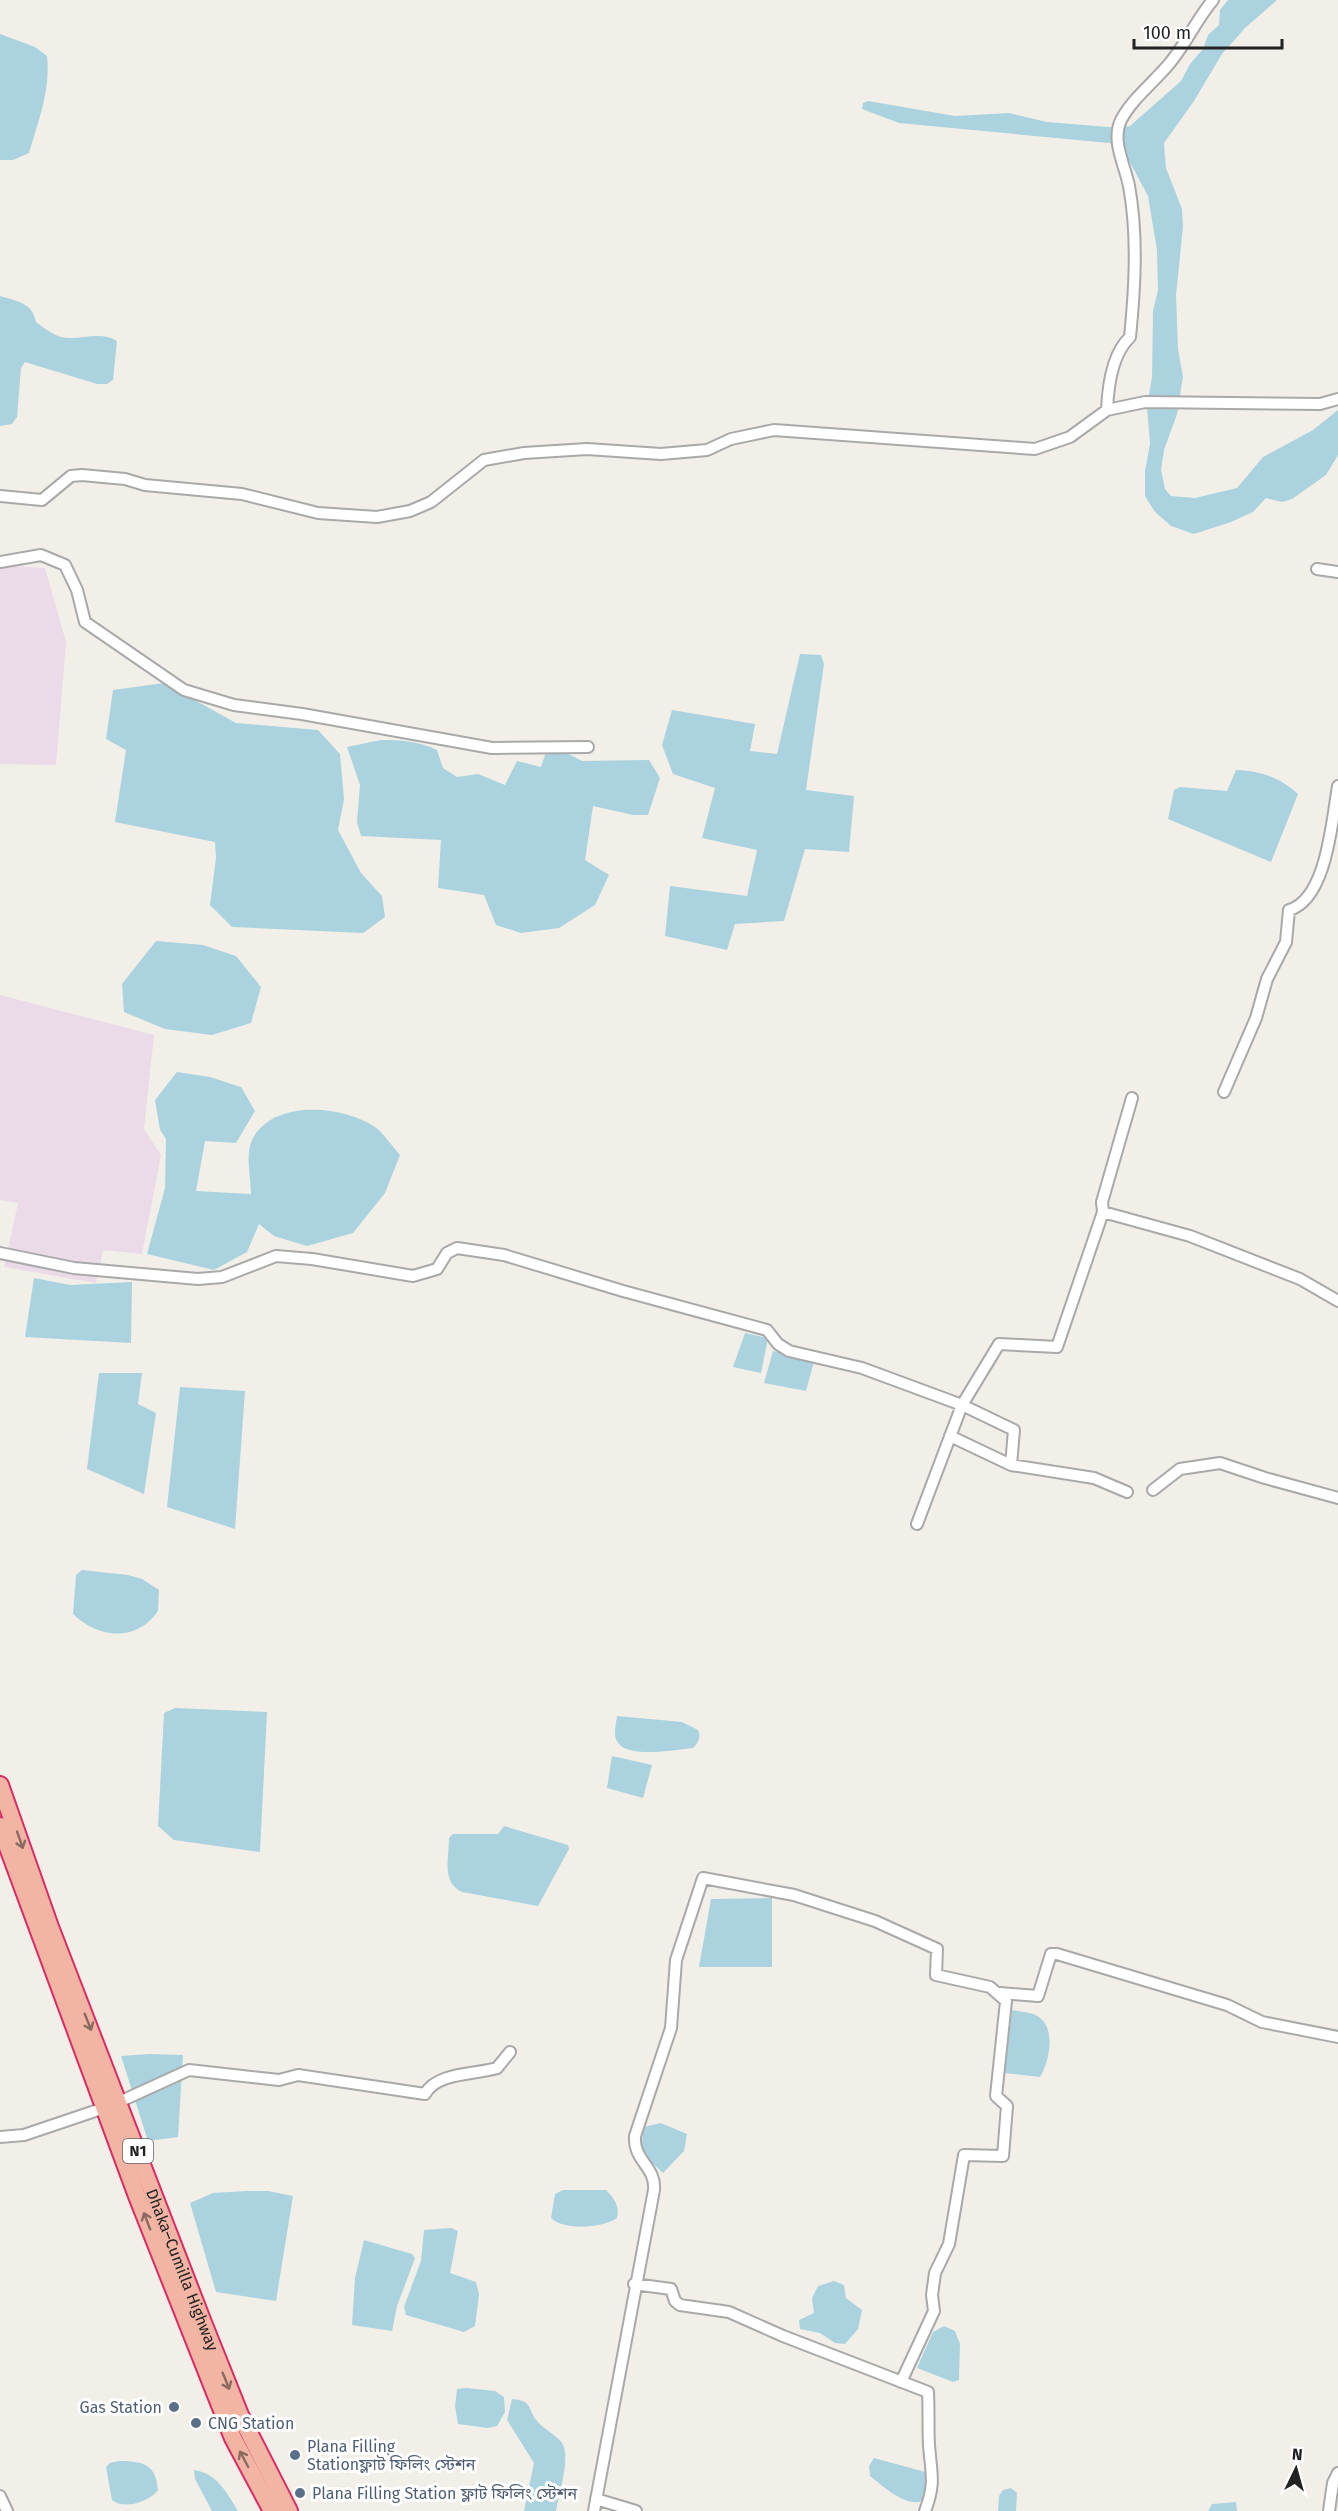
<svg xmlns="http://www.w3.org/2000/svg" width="1338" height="2511" font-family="'Fira Sans','Noto Sans Bengali',sans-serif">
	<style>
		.industrial { fill: #ebdbe8 }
		.water { fill: #aad3df }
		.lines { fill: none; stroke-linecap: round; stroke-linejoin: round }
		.minor-casing { stroke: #a9a9a9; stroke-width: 14 }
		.trunk-casing { stroke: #dc2a67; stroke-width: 20 }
		.minor { stroke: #fff; stroke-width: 10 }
		.trunk { stroke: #f2b4a3; stroke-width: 16 }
		.oneway { stroke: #8a6b62 }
		.service-dot { fill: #5c6f8a; stroke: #fff; stroke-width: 2 }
		.labels { text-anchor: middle; stroke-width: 6; stroke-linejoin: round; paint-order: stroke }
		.shield { fill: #fff; stroke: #646464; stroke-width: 1.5 }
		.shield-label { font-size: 15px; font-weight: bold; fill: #222 }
		.street-label { font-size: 16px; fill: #222; stroke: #fff }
		.service-label { font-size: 16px; fill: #4e5e75; stroke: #fff; text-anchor: start }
	</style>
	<rect width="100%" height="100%" fill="#f2efe9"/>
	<path class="industrial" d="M0,565L45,568L66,642L56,765L0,764Z
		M0,995L154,1035L144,1129L161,1155L142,1254L103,1250L96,1283L4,1267L18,1203L0,1200Z"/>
	<path class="water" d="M1228,0H1277L1245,28L1222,54L1194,101L1164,143L1166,168L1182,209L1183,227L1176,295L1178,349L1183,377L1177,414L1164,450L1161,470L1165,489L1171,496L1195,498L1237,488L1263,457L1313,430L1338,410V455L1326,475L1292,499L1282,502L1266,498L1253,512L1231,522L1194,534L1171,526L1155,512L1145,496V471L1150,444L1147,407L1152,377L1153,311L1158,290L1157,250L1148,196L1127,157L1119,147L1109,143L899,123L862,109L863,103L868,101L955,116L1009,113L1047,122L1121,128L1130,126L1181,81L1190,64L1203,49L1208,35L1219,25L1220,10Z
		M0,34L35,47L47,56C51,90 38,121 29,153L13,160H0Z
		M0,296C17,301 33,303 36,322C43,327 53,335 61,337C79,341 100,330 117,341L113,380L107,384H97L25,362L21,368L17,417L12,424L0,426Z
		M800,654L821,655L824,664L806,790L854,796L849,852L805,849L784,921L735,924L727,950L665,936L670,886L747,896L757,850L702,838L715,788L673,774L662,745L672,710L755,724L750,751L777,754Z
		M164,683L236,723L318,730L340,754L344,799L338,830L361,873L382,896L385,917L363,933L232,927L210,905L216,858L215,842L115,822L126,750L106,739L113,690Z
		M381,740C401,740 419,741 437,750L443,768L457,777L478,774L505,785L517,761L541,767L546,752L559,749L582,761L649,760L660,778L648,815H633L593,806L585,860L609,875L595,905L559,928L521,933L496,925L484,895L438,888L441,840L361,836L357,822L360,785L347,747Z
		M1236,770C1261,771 1279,777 1298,794L1271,862L1168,819L1174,790L1180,787L1227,791Z
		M156,941L203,945L236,956L261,987L251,1023L212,1035L165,1029L124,1012L122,984Z
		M177,1072L210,1077L241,1087L255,1111L236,1143L205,1141L196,1191L251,1194C251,1178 245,1155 252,1140C272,1099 343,1105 375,1127C384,1134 392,1146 400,1155L385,1193L353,1233L307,1246L274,1236L259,1224L247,1252L214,1270L147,1254L165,1188L166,1139L160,1130L155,1100Z
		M34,1278L70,1285L132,1282L131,1343L25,1337Z
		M745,1333L768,1338L761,1373L733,1367Z
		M773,1351L815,1358L806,1391L764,1383Z
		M99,1373H142L138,1404L156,1413L144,1494L87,1469Z
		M180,1387L245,1391L235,1529L167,1507Z
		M82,1570L128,1575L142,1579L159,1590L158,1611C137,1642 99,1639 73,1614L76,1575Z
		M175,1708L267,1712L260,1852L174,1840L158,1826L164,1713Z
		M617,1716L682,1722L698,1730C701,1737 699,1742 693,1748C676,1750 631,1758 619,1744C612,1737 616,1725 617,1716Z
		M612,1756L652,1765L643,1798L607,1788Z
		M504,1826L568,1845L569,1849L538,1906L462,1892C441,1882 449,1858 449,1838L453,1834H498Z
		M772,1898V1967H699L711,1899Z
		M1012,2010C1020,2012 1034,2012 1040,2018C1056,2030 1049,2062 1040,2077L1005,2073Z
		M149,2054L183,2055L178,2137L148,2141L121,2056Z
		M661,2123L687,2134L684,2151L663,2173C644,2155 639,2154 644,2127Z
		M563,2190H606C614,2198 620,2206 617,2218C604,2228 564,2231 551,2218L555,2194Z
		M246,2191H268L293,2196L276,2301L216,2292L190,2203L213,2193Z
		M451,2228L458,2231L450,2273L476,2282L479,2294L475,2326L464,2332L406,2315L404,2307L421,2261L424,2230Z
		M364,2240L412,2254L415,2258L397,2306L392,2331L352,2325L355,2278Z
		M834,2281L844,2285L846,2298L862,2310L858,2329L845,2344L835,2343L820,2333L800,2329L799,2320L814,2313L812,2298L818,2286Z
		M944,2326L955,2331L960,2344L959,2380L953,2382L917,2368L933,2332Z
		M467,2388L495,2391L504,2397L505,2412L497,2426L488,2428L458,2424L455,2406L457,2389Z
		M512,2399C534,2401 527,2409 537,2421C545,2430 555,2434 562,2443C571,2456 559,2495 556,2511H524L534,2463L507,2420Z
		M874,2458L929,2473L926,2499C909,2511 883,2486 870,2476L869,2466Z
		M119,2461C143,2461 156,2464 158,2490C149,2502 124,2510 112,2500L106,2467L110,2463Z
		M194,2470C217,2473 227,2493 238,2511H212L195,2479Z
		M1011,2488L1017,2493L1016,2511H998L999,2496L1003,2490Z
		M1236,2502L1237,2511H1208L1212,2504Z"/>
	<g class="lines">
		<defs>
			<path id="minor" d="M1107,410C1108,385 1112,354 1130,337C1135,288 1138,235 1129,186C1125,165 1111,141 1121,120C1132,99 1154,82 1169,64C1186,44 1196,20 1213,0
				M0,496L42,500L71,476L82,475L125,479L145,485L242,494L318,513L377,517L410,511L431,502L484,460L524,453L587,449L661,454L707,450L731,439L774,430L1035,449L1070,437L1107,410L1145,402L1320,404L1338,399
				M0,562L41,555L65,565L77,590L85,622L184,690L234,705L302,714L492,748L588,747
				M1317,569L1338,572
				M1224,1092L1256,1018L1267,979L1286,942L1289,910C1327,899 1332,820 1338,786
				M1103,1212L1190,1236L1300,1279L1338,1301
				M0,1253L74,1268L198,1279L222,1277L276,1256L312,1259L413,1276L437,1269L447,1253L457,1248L504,1255L623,1291L767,1330L778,1344L789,1351L862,1368L962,1405L1014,1430L1011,1465L1094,1478L1127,1492
				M950,1436L1011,1465
				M1153,1490L1180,1469L1220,1463L1265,1478L1338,1498
				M917,1524L962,1405L999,1344L1057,1347L1103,1212L1102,1202L1132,1098
				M1000,1993L1038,1996L1051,1954H1057L1227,2005L1262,2022L1338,2037
				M119,2102L189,2070L279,2080L298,2075L425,2094C437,2072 474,2075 497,2068L510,2052
				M0,2137L24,2135L104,2108
				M634,2284L671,2289L675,2301L680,2305L729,2312L783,2336L928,2392C929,2410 928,2428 929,2445C931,2473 936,2483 925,2511
				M0,2496L7,2511
				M596,2499L636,2511
				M594,2511L654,2190C656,2166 633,2161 635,2136L671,2028L676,1960L703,1878L794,1895L875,1921L937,1949L936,1975L990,1987L1006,2001L996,2096L1007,2106L1003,2156L964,2155L949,2244L935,2273L932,2295L934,2311L901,2382
				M1329,2511L1333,2483L1338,2473"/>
			<g id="trunk">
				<path id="s1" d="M0,1785L50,1927L202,2320L240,2415L289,2511"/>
				<path d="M0,1826L137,2196L233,2438L272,2511"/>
			</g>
		</defs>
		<use href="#minor" class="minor-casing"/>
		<use href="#trunk" class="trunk-casing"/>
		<use href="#minor" class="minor"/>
		<use href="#trunk" class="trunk"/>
	</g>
	<defs><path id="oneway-shaft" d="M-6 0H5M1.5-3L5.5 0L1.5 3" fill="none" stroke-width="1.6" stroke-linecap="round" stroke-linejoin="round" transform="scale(1.5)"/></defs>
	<g class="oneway">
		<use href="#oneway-shaft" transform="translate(20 1840) rotate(71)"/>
		<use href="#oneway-shaft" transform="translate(88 2022) rotate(68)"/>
		<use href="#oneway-shaft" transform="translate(147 2221) rotate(-111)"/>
		<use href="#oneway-shaft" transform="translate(226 2381) rotate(68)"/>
		<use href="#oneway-shaft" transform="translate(244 2459) rotate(-118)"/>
	</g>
	<g class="service-dot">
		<circle cx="174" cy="2407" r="6"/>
		<circle cx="196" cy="2423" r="6"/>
		<circle cx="295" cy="2455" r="6"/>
		<circle cx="300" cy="2493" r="6"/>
	</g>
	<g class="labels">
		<rect class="shield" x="123" y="2139" width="30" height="24" rx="4.5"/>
		<g class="shield-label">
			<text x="138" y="2156">N1</text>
		</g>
		<g class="street-label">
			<text dy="6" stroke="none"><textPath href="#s1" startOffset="518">Dhaka–Cumilla Highway</textPath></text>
		</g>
		<g class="service-label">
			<text x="162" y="2413" text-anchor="end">Gas Station</text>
			<text x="208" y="2429">CNG Station</text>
			<text x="307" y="2452">Plana Filling<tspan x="307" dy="18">Stationফ্লাট ফিলিং স্টেশন</tspan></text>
			<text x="312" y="2499">Plana Filling Station ফ্লাট ফিলিং স্টেশন</text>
		</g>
	</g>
	<g transform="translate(1296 2469) rotate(5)" stroke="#ffffff" stroke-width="4.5" paint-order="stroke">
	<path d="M0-4.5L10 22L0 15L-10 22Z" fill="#222222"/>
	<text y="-9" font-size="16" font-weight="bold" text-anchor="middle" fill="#222222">N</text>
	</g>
	<path d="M1134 39v9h148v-9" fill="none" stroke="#222222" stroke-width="3"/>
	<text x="1143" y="39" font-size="18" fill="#222222" stroke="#ffffff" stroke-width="4.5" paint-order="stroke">100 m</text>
</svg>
